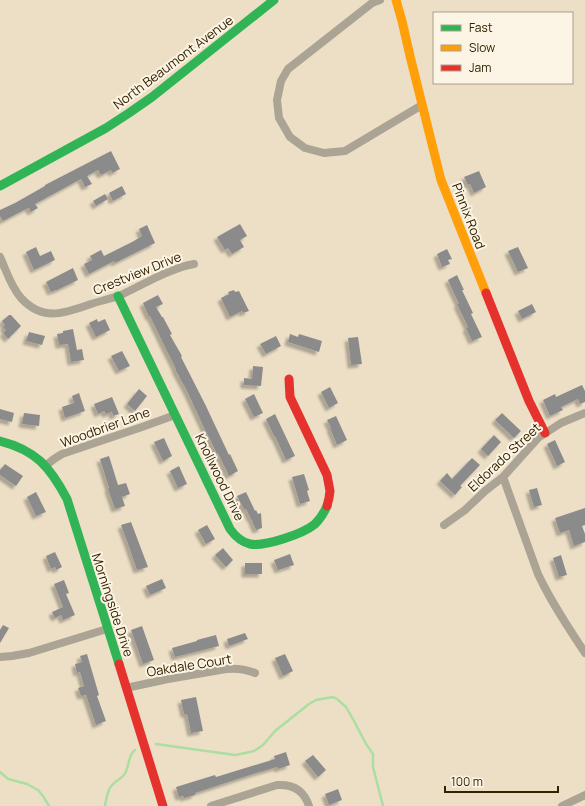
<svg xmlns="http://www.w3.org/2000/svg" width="585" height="806" font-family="Manrope,sans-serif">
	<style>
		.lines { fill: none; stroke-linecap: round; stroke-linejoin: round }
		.stream { stroke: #abdea1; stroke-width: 2.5 }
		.building { fill: #8c8b8c; filter: url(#shadow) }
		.street { stroke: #aba394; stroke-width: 8 }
		.fast { stroke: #30b455; stroke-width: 9 }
		.slow { stroke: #ff9f0a; stroke-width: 9 }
		.jam { stroke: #e5322d; stroke-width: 9 }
		.labels { text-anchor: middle; stroke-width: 4; stroke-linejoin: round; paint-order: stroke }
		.street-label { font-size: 13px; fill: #322300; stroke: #fcf4e5 }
	</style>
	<defs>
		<filter id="shadow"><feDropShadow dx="-3.5" dy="3.5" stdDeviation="1" flood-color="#0004"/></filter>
	</defs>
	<rect width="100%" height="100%" fill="#ecdfc6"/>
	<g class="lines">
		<path class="stream" d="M156,744L235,755L250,752L254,751L263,745L275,731L309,704L316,700L333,697L337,699L346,707L354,721L366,744L373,754V767L383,806
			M0,772L8,779L27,784L38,790L43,796L49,806
			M105,806C106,800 107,793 110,788C113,782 120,780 124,775C130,767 127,756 135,750"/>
	</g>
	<path class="building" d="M111,151L120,169L112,173L111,170L101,175L98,170L87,176L92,184L85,187L81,179L35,204L38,208L31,212L29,208L26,209L3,221L0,216V210L15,203L45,186V185Z
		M479,171L486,187L474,193L470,184L468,185L464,177Z
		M122,186L126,194L113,201L109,193Z
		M105,194L108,199L96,206L93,201Z
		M240,224L247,236L240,240L244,247L232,254L228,248L225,250L217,237Z
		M147,225L155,243L115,263L114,261L89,274L84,264L92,260L90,256L101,250L104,256L134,241L142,236L139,229Z
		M36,247L40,256L51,251L55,260L34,270L26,252Z
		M518,247L528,268L518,272L508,251Z
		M447,249L452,259L448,260L450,264L442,267L437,254Z
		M73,268L78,280L57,290H56L51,292L46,282Z
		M457,275L464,290H462L473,313L471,314L482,337L472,341L466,328L468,327L457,304H459L448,280Z
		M234,290L235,292L239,291L249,311L243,313L242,311L230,317L221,298L229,294L228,292Z
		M158,295L163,304L156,307L162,317H163L172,334L170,335L182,356L181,357L205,404L229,455L230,454L238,471L229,476L218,453L217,454L206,431V432L187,391L175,369H176L165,347L150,316L149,317L143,303Z
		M532,304L536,312L522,319L518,311Z
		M9,315H11L21,326L8,339L3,333L6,330L3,327L5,325L2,321Z
		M97,319L98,322L105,319L110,330L96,337L89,323Z
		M73,329L77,350L82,349L84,360L71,362L68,344L59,345L57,334L63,333V331Z
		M29,332L45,336L42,345L26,341Z
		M290,334L298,337L299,334L322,341L319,352L288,342Z
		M276,336L281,346L266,354L260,344Z
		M358,337L362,364L351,365L348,338Z
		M122,351L130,366L119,371L111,356Z
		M253,366L263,367L261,386L244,385V378L252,379Z
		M582,385L585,391V402L580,404L578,399L561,407L563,410L550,416L543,400L555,394L556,397Z
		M330,387L338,403L329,408L321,392Z
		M139,389L147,396L135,411L127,404Z
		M79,393L85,411L65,418L62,407L74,403L72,396Z
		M254,394L263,413L254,417L245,399Z
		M112,397L119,414L113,416L112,412L106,414L104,411L98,414L94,404Z
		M0,409L14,413L12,422L0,419Z
		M24,413L40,415L39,426L22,424Z
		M502,413L521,431L514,438L495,420Z
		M275,414L295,456L286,460L275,436H274L266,419Z
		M336,416L347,440L337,445L330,428H331L327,420Z
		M494,435L501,442L488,456L481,449Z
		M164,438L172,456L163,461L154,442Z
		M555,440L565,462L557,466L547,444Z
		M109,456L118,485L126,483L130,494L122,497L125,506L115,509L108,489L109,488L100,459Z
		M472,458L480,465L460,486L462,487L455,495L440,481L447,473L452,479Z
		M5,464L23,476L16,486L0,475V470Z
		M179,466L187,484L178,488L170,471Z
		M304,474L309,490L307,491L310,501L300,504L292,477Z
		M537,488L542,505L534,507L529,490Z
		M36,492L46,512L36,516L27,497Z
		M246,492L255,511L256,510L258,514L261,513L262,528L256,530L252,521H253L251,519L246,509H244L237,496Z
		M585,508V525L582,526L585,534V542L574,546L569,530L560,533L555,518Z
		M131,522L148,567L137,570L128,544L121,525Z
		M207,525L215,539L206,544L198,530Z
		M223,548L233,560L226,567L215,555Z
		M55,552L62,567L56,570L55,567L51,569L46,556Z
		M290,554L294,565L278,570L274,560Z
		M561,555L567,575L559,577L553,558Z
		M245,563H262V574H245Z
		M162,579L166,588L150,595L146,586Z
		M64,580L69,593L66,594L75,615L63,620L61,615L55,618L52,612L63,607L54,584Z
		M3,625L9,628L0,643V630Z
		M142,626L154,660L143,664L131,630Z
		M245,633L248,639L229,646L227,639Z
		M216,635L219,646L175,657L172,648L197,641V640Z
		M87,654L99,695L97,696L106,721L96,725L86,695L81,696L78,688L84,686L80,672L77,673L75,664L82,662L80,656Z
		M285,654L293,671L283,676L275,658Z
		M196,697L203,731L191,733L187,714H184L181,700Z
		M286,752L290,765L278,769L277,767L253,774L195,793V795L184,798L183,796L179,797L176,787L215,775L216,777L275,759L274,756Z
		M313,755L326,770L318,777L305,761Z
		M338,789L342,800L329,805L325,794Z"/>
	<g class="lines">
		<path class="street" d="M380,0L372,3L288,69L281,81L277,100L279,118L290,137L305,148L324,153L345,151L422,105
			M0,257C6,270 11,287 21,298C42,321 63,314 88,305C99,301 111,299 121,295C133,289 145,283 157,277C169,272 180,266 194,264
			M45,466L54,459L62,454L142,427L175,415
			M503,477L538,574C551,602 568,627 585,653
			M444,525L465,510L485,491L503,477L538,438L561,423L585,413
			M0,657L12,656L29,653L107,629
			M126,688L168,679L226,669C237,668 245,669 255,673
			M211,806L277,785C293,784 304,790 309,806
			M562,806L585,795"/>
		<path class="fast" d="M0,186L106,128L129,113L152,97L274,0
			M118,296L230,529C235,536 241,542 250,544C264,547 303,534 315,524C320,519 324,513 327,506
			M0,441C36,450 50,467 67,499L119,664"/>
		<path class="slow" d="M396,0L402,21L410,56L441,180L486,293"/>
		<path class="jam" d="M486,293L529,401L545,433
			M289,379L290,397L327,475L330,491L329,498L327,506
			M119,664L163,806"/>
	</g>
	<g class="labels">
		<g class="street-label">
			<text transform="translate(173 62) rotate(-37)" y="5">North Beaumont Avenue</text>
			<text transform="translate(469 216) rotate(69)" y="5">Pinnix Road</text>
			<text transform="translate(137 273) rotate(-22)" y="5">Crestview Drive</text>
			<text transform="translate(105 427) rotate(-20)" y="5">Woodbrier Lane</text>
			<text transform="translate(504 457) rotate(-43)" y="5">Eldorado Street</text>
			<text transform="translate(220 477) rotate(64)" y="5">Knollwood Drive</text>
			<text transform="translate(113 605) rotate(72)" y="5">Morningside Drive</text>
			<text transform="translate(189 665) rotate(-9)" y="5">Oakdale Court</text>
		</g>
	</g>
	<rect x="433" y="12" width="140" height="72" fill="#fcf4e5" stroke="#aba089"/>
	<rect x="441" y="25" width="20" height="6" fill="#30b455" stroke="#aba089"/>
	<text x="469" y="32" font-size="12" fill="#322300">Fast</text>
	<rect x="441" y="45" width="20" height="6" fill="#ff9f0a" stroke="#aba089"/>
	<text x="469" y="52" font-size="12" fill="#322300">Slow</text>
	<rect x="441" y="65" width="20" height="6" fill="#e5322d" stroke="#aba089"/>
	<text x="469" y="72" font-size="12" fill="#322300">Jam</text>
	<path d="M445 786v6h113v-6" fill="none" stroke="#322300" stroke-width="2"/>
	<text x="451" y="786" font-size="12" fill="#322300" stroke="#fcf4e5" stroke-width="3" paint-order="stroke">100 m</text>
</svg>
